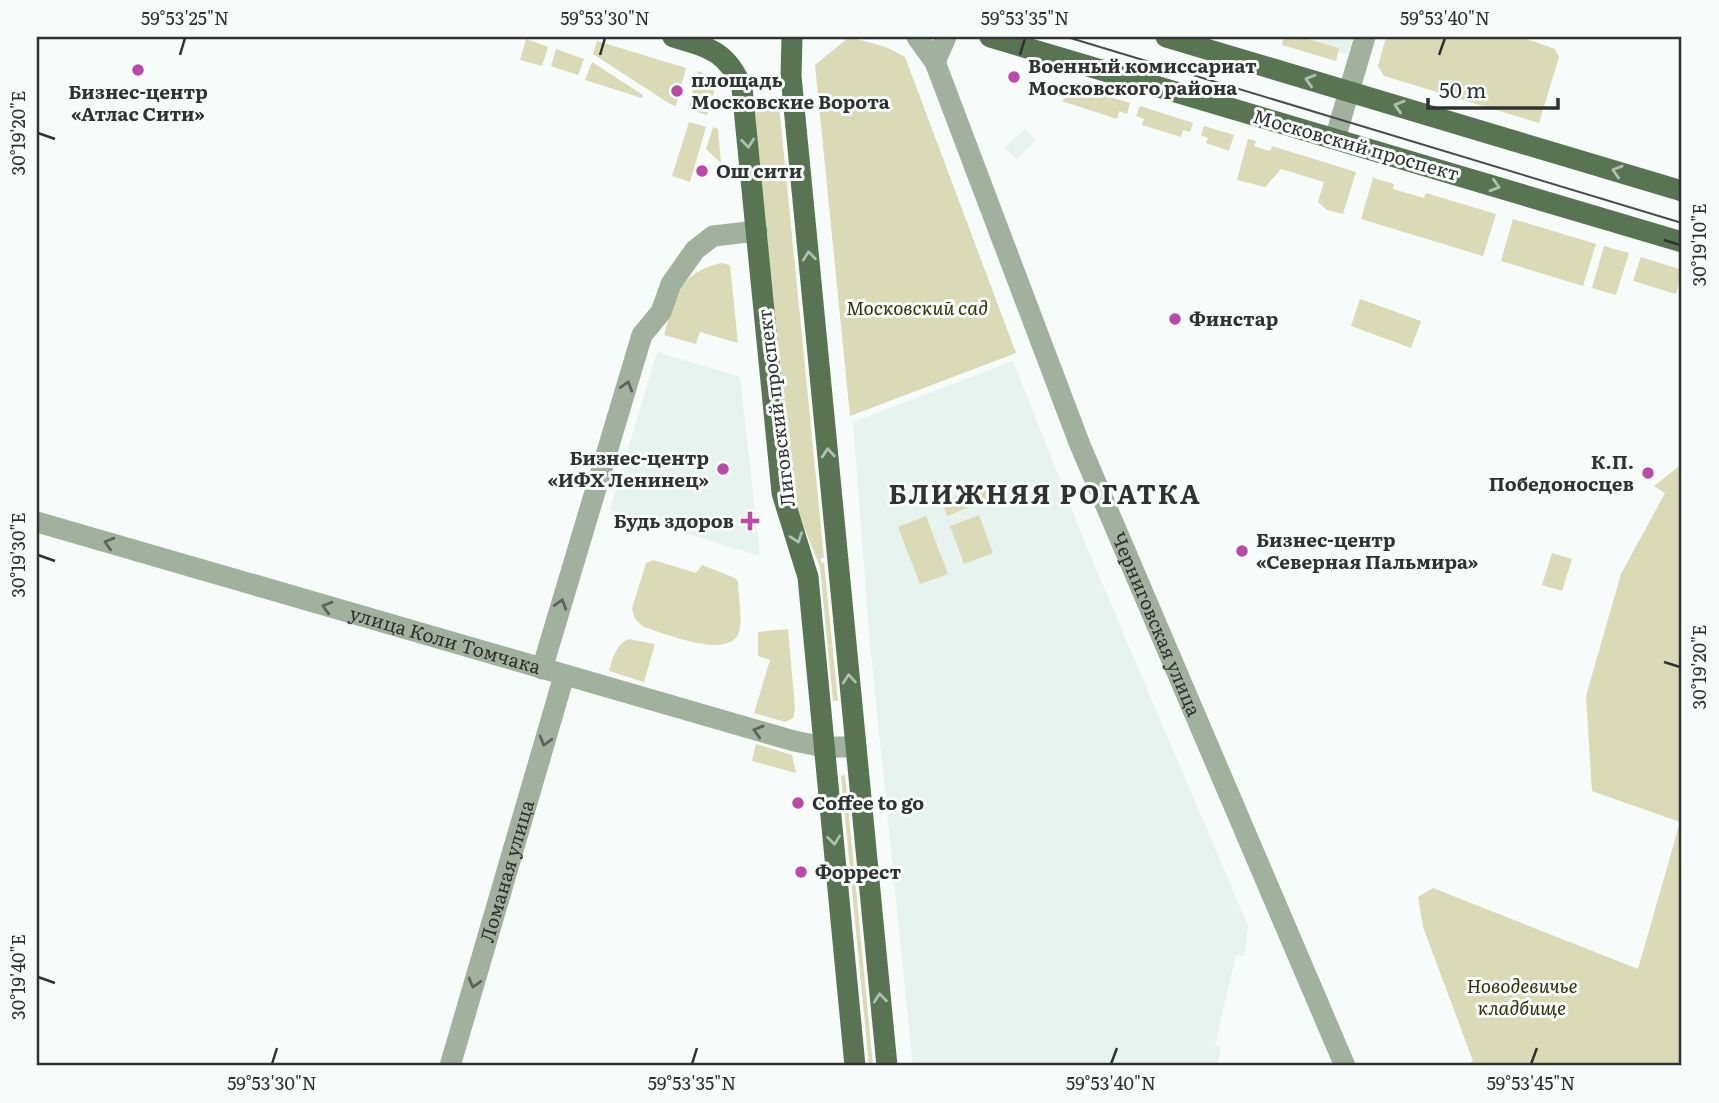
<svg xmlns="http://www.w3.org/2000/svg" width="1719" height="1103" font-family="Literata,serif">
	<style>
		.built { fill: #e6f3ee }
		.green { fill: #dadab6 }
		.lines { fill: none; stroke-linecap: round; stroke-linejoin: round }
		.minor { stroke: #a2b19e; stroke-width: 21 }
		.major { stroke: #597453; stroke-width: 21 }
		.tram { stroke: #494a4a; stroke-width: 2 }
		.oneway { stroke: #b0beaf }
		.oneway2 { stroke: #5e645d }
		.ticks { fill: none; stroke: #303131; stroke-width: 2.5 }
		.poi-dot { fill: #b94aa7; stroke: #f7fbfa; stroke-width: 2.5 }
		.labels { text-anchor: middle; stroke-width: 6; stroke-linejoin: round; paint-order: stroke }
		.poi-label { font-size: 19px; font-weight: bold; fill: #303131; stroke: #f7fbfa; text-anchor: start }
		.street-label { font-size: 19px; fill: #303131; stroke: #f7fbfa }
		.park-label { font-size: 19px; font-style: italic; fill: #343308; stroke: #f7fbfa }
		.district-label { font-size: 26px; font-weight: bold; letter-spacing: 2px; fill: #303131; stroke: #f7fbfa }
		.neatline { fill: none; stroke: #303131; stroke-width: 2.5 }
		.ticks-label { font-size: 18px; text-anchor: middle; fill: #303131 }
	</style>
	<rect width="100%" height="100%" fill="#f7fbfa"/>
	<path class="built" d="M1286,37H1353L1348,55Z
		M1025,129L1036,141L1016,159L1005,147Z
		M657,352L740,377L760,556L610,510Z
		M1013,361L1087,548L1248,926L1244,956L1236,955L1215,1045L1221,1047L1217,1066H913L870,644L853,422Z"/>
	<path class="green" d="M849,37L886,47L905,57L1016,353L850,416L815,65Z
		M1284,37H1301L1339,48L1336,61L1282,45Z
		M1386,37H1521L1555,49L1559,57L1539,123L1384,76L1378,66Z
		M526,39L548,47L542,66L520,60Z
		M597,41L686,68L676,106L670,104L593,54Z
		M556,49L584,59L578,75L551,66Z
		M592,62L643,95L642,98L585,80Z
		M698,71L711,77L714,92L707,115L688,109Z
		M1077,87L1130,103L1127,114L1119,111L1117,119L1062,101Z
		M779,105L824,558H821V562L824,563L838,701H833L820,567L793,499L754,108Z
		M1140,106L1193,123L1190,132L1183,130L1181,137L1142,125L1144,119L1136,116Z
		M689,122L706,127L690,182L672,176Z
		M1204,126L1234,135L1229,151L1206,143L1208,138L1201,135Z
		M713,127L718,129L721,163L706,149Z
		M1248,139L1256,141L1254,146L1270,151L1272,146L1356,172L1343,214L1327,210L1318,202L1324,182L1281,169L1265,187L1237,180Z
		M1373,178L1394,184L1393,189L1424,198L1426,193L1496,214L1483,256L1361,219Z
		M1513,219L1596,244L1583,286L1501,261Z
		M1604,246L1629,253L1616,295L1592,288Z
		M1641,257L1682,270L1676,294L1633,281Z
		M721,263L730,265L738,343L700,332L696,344L664,335C675,297 678,273 721,263Z
		M1360,299L1421,321L1411,348L1351,326Z
		M1682,464V1066H1466L1473,1061L1423,927L1418,897L1433,888L1638,969L1680,822L1592,791L1586,696L1621,574L1665,493L1654,486Z
		M985,486L990,499L947,516L942,502Z
		M979,515L993,553L964,564L950,526Z
		M926,516L948,574L920,584L898,527Z
		M1552,553L1572,559L1562,591L1542,585Z
		M653,560L696,573L702,565L735,578L738,582C738,597 743,618 739,632C730,661 664,633 644,627C637,622 633,617 632,608L646,563Z
		M788,629L795,708L793,718L785,722L754,713L770,660L758,656V632Z
		M629,639L655,644L644,682L609,671C613,658 616,644 629,639Z
		M756,744L792,755L796,773L752,761Z
		M845,775L873,1066H869L841,776Z"/>
	<g class="lines">
		<g class="minor">
			<path id="s1" d="M917,37L935,62L1080,445L1345,1066"/>
			<path d="M935,62L946,37"/>
			<path d="M1335,139L1365,37"/>
			<path id="s2" d="M37,522L794,741L824,747H856"/>
			<path d="M542,669L642,335L661,312L671,284L695,250L713,236L757,231"/>
			<path id="s3" d="M450,1066L564,676"/>
		</g>
		<path class="major" d="M673,37C708,47 728,51 742,88L782,493L808,577L855,1066
			M792,37L791,76L887,1066
			M990,37L1682,242
			M1166,37L1682,191"/>
		<path class="tram" d="M1067,37L1682,223"/>
	</g>
	<defs><path id="oneway-chevron" d="M-2-3.5L2.5 0L-2 3.5" fill="none" stroke-width="1.6" stroke-linecap="round" stroke-linejoin="round" transform="scale(1.75)"/></defs>
	<g class="oneway">
		<use href="#oneway-chevron" transform="translate(1310 80) rotate(-163)"/>
		<use href="#oneway-chevron" transform="translate(1399 106) rotate(-163)"/>
		<use href="#oneway-chevron" transform="translate(748 143) rotate(84)"/>
		<use href="#oneway-chevron" transform="translate(1617 171) rotate(-163)"/>
		<use href="#oneway-chevron" transform="translate(1495 186) rotate(16)"/>
		<use href="#oneway-chevron" transform="translate(809 256) rotate(-96)"/>
		<use href="#oneway-chevron" transform="translate(828 453) rotate(-95)"/>
		<use href="#oneway-chevron" transform="translate(797 538) rotate(71)"/>
		<use href="#oneway-chevron" transform="translate(849 679) rotate(-95)"/>
		<use href="#oneway-chevron" transform="translate(834 840) rotate(84)"/>
		<use href="#oneway-chevron" transform="translate(880 998) rotate(-96)"/>
	</g>
	<g class="oneway2">
		<use href="#oneway-chevron" transform="translate(627 386) rotate(-73)"/>
		<use href="#oneway-chevron" transform="translate(109 543) rotate(-164)"/>
		<use href="#oneway-chevron" transform="translate(561 604) rotate(-73)"/>
		<use href="#oneway-chevron" transform="translate(327 607) rotate(-164)"/>
		<use href="#oneway-chevron" transform="translate(758 731) rotate(-164)"/>
		<use href="#oneway-chevron" transform="translate(545 741) rotate(106)"/>
		<use href="#oneway-chevron" transform="translate(474 983) rotate(106)"/>
	</g>
	<path class="ticks" d="M180,55L185,38M600,55L605,38M1020,55L1025,38M1439,55L1445,38M38,133L55,139M1664,240L1680,245M38,555L55,561M1664,662L1680,667M38,977L55,983M272,1064L277,1048M692,1064L697,1048M1111,1064L1117,1048M1531,1064L1537,1048"/>
	<g class="poi-dot">
		<circle cx="138" cy="70" r="7"/>
		<circle cx="1014" cy="77" r="7"/>
		<circle cx="677" cy="91" r="7"/>
		<circle cx="702" cy="171" r="7"/>
		<circle cx="1175" cy="319" r="7"/>
		<circle cx="723" cy="469" r="7"/>
		<circle cx="1648" cy="473" r="7"/>
		<path d="M746.5 510.5h7v7h7v7h-7v7h-7v-7h-7v-7h7z"/>
		<circle cx="1242" cy="551" r="7"/>
		<circle cx="798" cy="803" r="7"/>
		<circle cx="801" cy="872" r="7"/>
	</g>
	<g class="labels">
		<g class="poi-label">
			<text x="1028" y="73">Военный комиссариат<tspan x="1028" dy="22">Московского района</tspan></text>
			<text x="691" y="87">площадь<tspan x="691" dy="22">Московские Ворота</tspan></text>
			<text x="138" y="99" text-anchor="middle">Бизнес-центр<tspan x="138" dy="22">«Атлас Сити»</tspan></text>
			<text x="716" y="178">Ош сити</text>
			<text x="1189" y="326">Финстар</text>
			<text x="709" y="465" text-anchor="end">Бизнес-центр<tspan x="709" dy="22">«ИФХ Ленинец»</tspan></text>
			<text x="1634" y="469" text-anchor="end">К.П.<tspan x="1634" dy="22">Победоносцев</tspan></text>
			<text x="734" y="528" text-anchor="end">Будь здоров</text>
			<text x="1256" y="547">Бизнес-центр<tspan x="1256" dy="22">«Северная Пальмира»</tspan></text>
			<text x="812" y="810">Coffee to go</text>
			<text x="815" y="879">Форрест</text>
		</g>
		<g class="street-label">
			<text transform="translate(1356 145) rotate(16)" y="7">Московский проспект</text>
			<text transform="translate(776 408) rotate(-97)" y="7">Лиговский проспект</text>
			<text dy="7" stroke="none"><textPath href="#s1" startOffset="635">Черниговская улица</textPath></text>
			<text dy="7" stroke="none"><textPath href="#s2" startOffset="425">улица Коли Томчака</textPath></text>
			<text dy="7" stroke="none"><textPath href="#s3" startOffset="203">Ломаная улица</textPath></text>
		</g>
		<g class="park-label">
			<text x="917" y="315">Московский сад</text>
			<text x="1522" y="993">Новодевичье<tspan x="1522" dy="22">кладбище</tspan></text>
		</g>
		<g class="district-label">
			<text x="1045" y="504">БЛИЖНЯЯ РОГАТКА</text>
		</g>
	</g>
	<rect width="1719" height="1103" fill="none" stroke="#f7fbfa" stroke-width="77"/>
	<path d="M1428 98v10h130v-10" fill="none" stroke="#303131" stroke-width="3.5"/>
	<text x="1439" y="98" font-size="21" fill="#303131" stroke="#f7fbfa" stroke-width="5" paint-order="stroke">50 m</text>
	<rect x="38" y="38" width="1642" height="1026" class="neatline"/>
	<g class="ticks-label">
		<text x="185" y="25">59°53'25"N</text>
		<text x="605" y="25">59°53'30"N</text>
		<text x="1025" y="25">59°53'35"N</text>
		<text x="1445" y="25">59°53'40"N</text>
		<text transform="translate(19 133) rotate(-90)" y="6">30°19'20"E</text>
		<text transform="translate(1700 245) rotate(-90)" y="6">30°19'10"E</text>
		<text transform="translate(19 555) rotate(-90)" y="6">30°19'30"E</text>
		<text transform="translate(1700 667) rotate(-90)" y="6">30°19'20"E</text>
		<text transform="translate(19 977) rotate(-90)" y="6">30°19'40"E</text>
		<text x="272" y="1090">59°53'30"N</text>
		<text x="692" y="1090">59°53'35"N</text>
		<text x="1111" y="1090">59°53'40"N</text>
		<text x="1531" y="1090">59°53'45"N</text>
	</g>
</svg>
